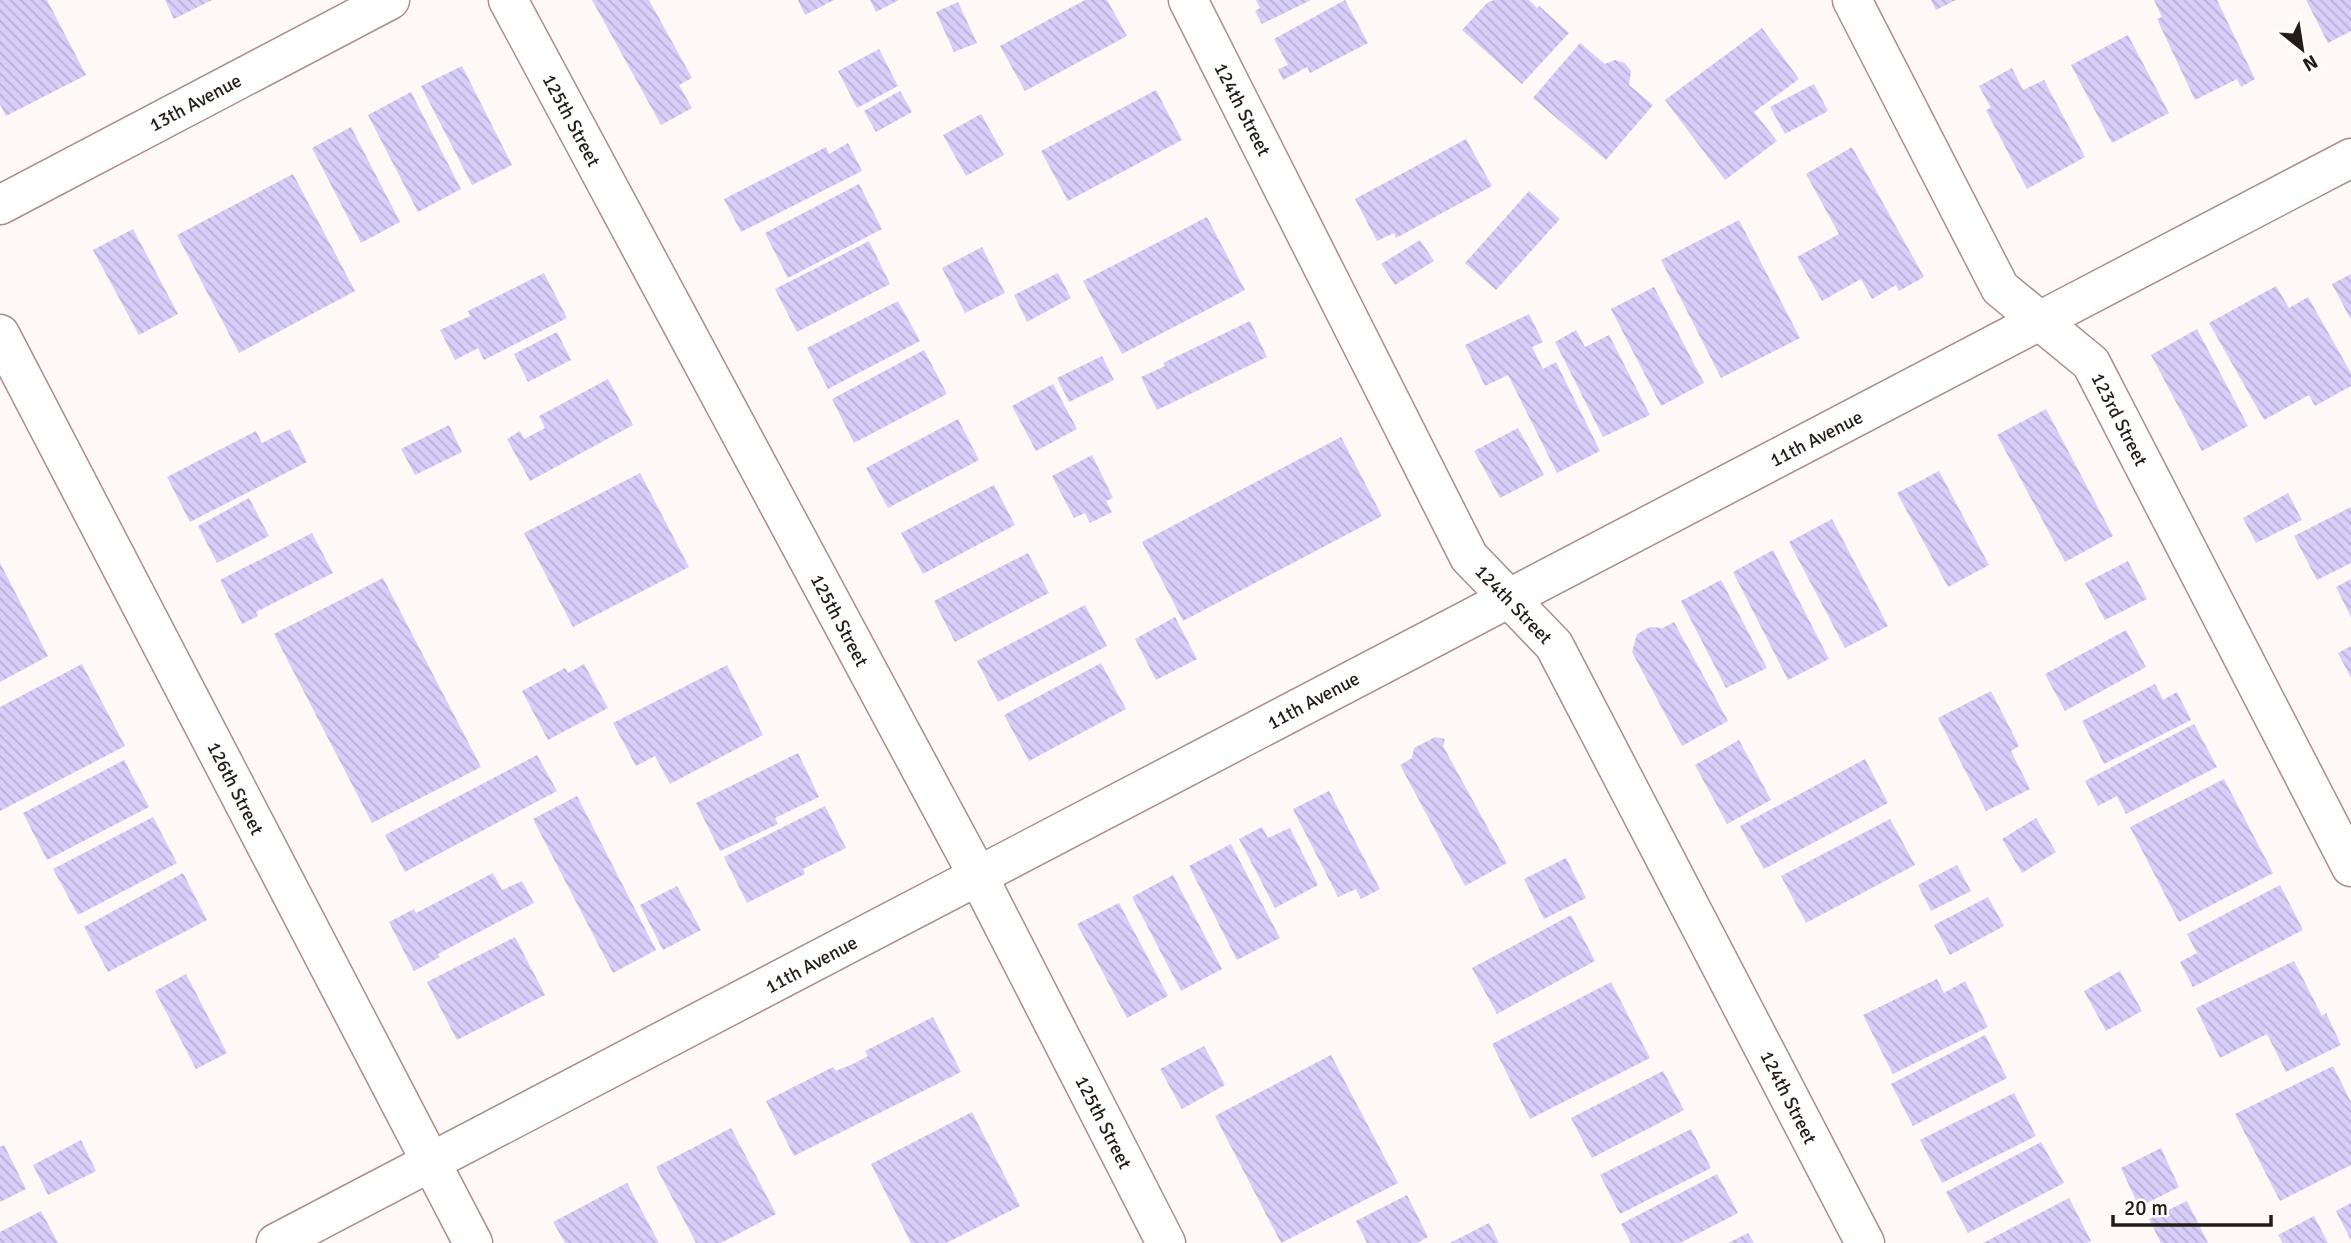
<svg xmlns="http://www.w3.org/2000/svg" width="2351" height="1243" font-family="Signika,sans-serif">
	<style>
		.building { fill: url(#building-back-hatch) }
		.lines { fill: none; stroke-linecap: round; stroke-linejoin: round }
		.minor-casing { stroke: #a88f86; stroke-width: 41 }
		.tertiary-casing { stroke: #a88f86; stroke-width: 41 }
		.minor { stroke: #fff; stroke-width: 38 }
		.tertiary { stroke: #fff; stroke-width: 38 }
		.labels { text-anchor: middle; stroke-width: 6; stroke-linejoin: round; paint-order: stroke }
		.street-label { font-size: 19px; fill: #251c18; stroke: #fff }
	</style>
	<defs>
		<pattern id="building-back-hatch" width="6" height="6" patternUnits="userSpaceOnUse" patternTransform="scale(1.75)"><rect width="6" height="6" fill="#d7cef9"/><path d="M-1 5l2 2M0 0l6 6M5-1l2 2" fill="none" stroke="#b8b0d5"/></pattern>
	</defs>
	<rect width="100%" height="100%" fill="#fef8f6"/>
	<path class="building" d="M0,0H47L86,75L6,116L0,104Z
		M165,0H212L174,19Z
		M592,0H649L692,78L679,85L692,108L661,125Z
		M798,0H834L805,15Z
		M870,0H899L876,12Z
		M1085,0H1107L1127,36L1025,91L1000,46Z
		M1256,0H1311L1262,24L1255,11L1260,8Z
		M1345,0L1368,43L1310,73L1307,67L1283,80L1278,69L1288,65L1274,39Z
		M1494,0H1529L1537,8L1539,6L1569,33L1522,84L1462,30L1487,3Z
		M1931,0H1956L1936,10Z
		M2154,0H2217L2255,79L2241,87L2237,79L2195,100L2157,19L2162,17Z
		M2306,0H2351V31L2328,43Z
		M958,2L977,43L954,52L936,12Z
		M1762,28L1799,79L1754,112L1777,141L1725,180L1665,100Z
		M2128,35L2169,113L2112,143L2071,65Z
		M1580,43L1605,64L1615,60L1625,63L1631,71L1629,85L1653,105L1606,160L1533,98Z
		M879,49L898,86L857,108L838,71Z
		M462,66L512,165L472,185L421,86Z
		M2012,68L2023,90L2044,80L2085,157L2027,189L1986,110L1991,108L1979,86Z
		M1814,84L1828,111L1785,134L1770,107Z
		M1156,90L1182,140L1068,201L1041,151Z
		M900,91L912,112L876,132L864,111Z
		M411,92L461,189L418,212L368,115Z
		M981,114L1004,155L966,176L943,135Z
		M351,127L400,222L361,243L312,148Z
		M1466,139L1492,186L1396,238L1394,233L1377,241L1355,199Z
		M848,143L862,171L741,232L724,199L826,147L829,154Z
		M1852,147L1924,277L1899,291L1896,285L1872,299L1861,279L1822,301L1797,257L1839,234L1806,174Z
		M293,174L355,291L239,353L177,235Z
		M859,184L882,229L788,278L765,233Z
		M1529,191L1560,219L1496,290L1465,263Z
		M1207,217L1245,290L1122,354L1083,281Z
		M1739,220L1800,338L1721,378L1661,260Z
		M133,229L178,314L139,335L93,250Z
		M1420,240L1434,261L1395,285L1381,264Z
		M869,241L890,284L797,332L775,289Z
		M982,247L1005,293L965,313L942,268Z
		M544,273L567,318L484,360L478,348L455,360L440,330L470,316L468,311Z
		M1058,273L1071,298L1027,322L1014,295Z
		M2351,274V320L2332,284Z
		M2276,286L2289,308L2308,297L2351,373V386L2315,406L2309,395L2264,420L2209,323Z
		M1654,287L1704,383L1661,406L1611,309Z
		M898,301L920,341L828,389L807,348Z
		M1529,314L1543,342L1532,347L1543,369L1556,362L1600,451L1557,473L1508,375L1485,386L1465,345Z
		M1250,321L1267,357L1157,410L1141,377L1165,366L1163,363Z
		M2197,329L2248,426L2202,451L2151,355Z
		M1576,330L1585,347L1609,335L1650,415L1603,437L1555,342Z
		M557,332L571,360L528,382L514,354Z
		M924,350L947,394L854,443L832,399Z
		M1102,356L1114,380L1069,402L1057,378Z
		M608,379L633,425L530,481L507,439L520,431L524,439L545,428L539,416Z
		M1053,384L1077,429L1036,451L1012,406Z
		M2046,409L2113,536L2065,562L1997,435Z
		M958,419L979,460L888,508L866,468Z
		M449,425L462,452L415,475L401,449Z
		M1518,428L1544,475L1500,498L1474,451Z
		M290,429L307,462L190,522L167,477L256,431L262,443Z
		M1341,437L1382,516L1183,621L1142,542Z
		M1092,455L1113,498L1106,501L1112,512L1090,523L1085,513L1074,518L1052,476Z
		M1939,471L1989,565L1948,587L1897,493Z
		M640,473L689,567L573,627L524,533Z
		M994,485L1015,525L923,574L901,533Z
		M2288,493L2302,520L2256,543L2243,518Z
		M249,498L269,536L217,563L198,526Z
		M2351,507V563L2317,580L2294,536Z
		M1832,519L1888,626L1845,648L1789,542Z
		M312,533L333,573L256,612L258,616L242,624L220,580Z
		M1773,550L1829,659L1788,680L1733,572Z
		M1028,553L1049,593L955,642L934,601Z
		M2128,561L2147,599L2105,620L2085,583Z
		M0,563L48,656L0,682Z
		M383,578L481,767L372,823L274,634Z
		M2351,579V617L2336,587Z
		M1721,580L1767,668L1726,688L1681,601Z
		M1085,605L1107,646L998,702L977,661Z
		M1175,617L1197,659L1156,680L1135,639Z
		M1674,622L1728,721L1682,746L1632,652L1637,634L1650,627L1663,628Z
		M2126,630L2146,667L2065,711L2045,674Z
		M2351,646V678L2338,653Z
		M1101,663L1126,709L1029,761L1004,715Z
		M82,664L125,746L0,811V707Z
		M584,664L608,708L548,740L522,691L565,668L568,673Z
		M727,665L763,735L670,784L655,756L636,766L613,723Z
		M2155,684L2163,700L2177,692L2191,720L2104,764L2082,721Z
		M1991,691L2019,746L2011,751L2030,789L1986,811L1938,718Z
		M2194,724L2217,767L2126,814L2117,796L2098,806L2085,781Z
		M1435,737L1445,739L1443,746L1507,863L1465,886L1400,765L1412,758L1414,748Z
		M1739,740L1771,800L1727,824L1695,765Z
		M798,753L819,797L775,818L778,824L720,851L696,803Z
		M537,755L557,791L405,872L385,835Z
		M1865,759L1888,803L1764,869L1740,826Z
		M124,760L149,807L47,860L23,813Z
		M2224,779L2273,873L2179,922L2130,827Z
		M1329,791L1380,889L1361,899L1356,889L1338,897L1293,809Z
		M577,796L656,950L613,973L533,819Z
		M825,806L846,848L803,869L805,874L747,903L724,857Z
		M153,817L177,863L78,915L53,869Z
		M2036,818L2056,852L2022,873L2002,839Z
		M1890,819L1915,865L1806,923L1781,876Z
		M1262,827L1268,838L1290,828L1318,885L1275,908L1239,839Z
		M1231,844L1280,938L1237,960L1189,866Z
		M1566,858L1586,898L1544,919L1524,879Z
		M1957,865L1971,891L1931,911L1918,885Z
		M183,873L207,920L108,972L84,927Z
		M493,873L502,890L522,881L534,903L438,954L440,957L414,971L389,922L414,909L416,913Z
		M1173,875L1222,969L1181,991L1132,897Z
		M2280,885L2303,930L2193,987L2180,962L2197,953L2187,934Z
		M677,886L701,930L663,950L640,905Z
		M1988,897L2004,926L1950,955L1934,925Z
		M1119,903L1168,996L1127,1018L1077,924Z
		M1571,915L1595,961L1497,1014L1472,968Z
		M515,937L545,995L457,1040L427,982Z
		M2294,961L2322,1016L2326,1013L2341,1045L2286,1072L2267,1034L2220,1058L2196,1008Z
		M2120,971L2142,1011L2106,1031L2084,991Z
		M186,974L227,1053L196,1069L155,991Z
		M1937,979L1944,993L1965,981L1988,1027L1893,1074L1863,1015Z
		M1611,982L1650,1058L1530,1119L1492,1044Z
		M933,1017L961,1072L794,1156L766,1101L833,1067L836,1071L853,1064L868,1056L865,1051Z
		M1985,1035L2007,1078L1913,1126L1891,1084Z
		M1204,1046L1225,1085L1182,1109L1160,1069Z
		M1331,1055L1398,1183L1281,1243L1215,1116Z
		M2333,1066L2351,1102V1165L2280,1201L2235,1114Z
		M1663,1071L1684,1110L1592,1158L1571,1118Z
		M2014,1093L2036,1136L1942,1183L1920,1140Z
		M972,1112L1020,1206L946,1243H911L871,1164Z
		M731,1128L776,1214L721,1243H696L656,1167Z
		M1691,1129L1711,1168L1620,1214L1600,1175Z
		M81,1140L96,1171L48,1195L33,1165Z
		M2041,1142L2064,1183L1968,1233L1946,1192Z
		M4,1145L26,1189L0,1202V1147Z
		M2161,1148L2179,1187L2139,1207L2121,1168Z
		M1717,1174L1738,1213L1680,1243H1631L1621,1224Z
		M627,1183L659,1243H565L553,1222Z
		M1407,1195L1428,1237L1417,1243H1367L1356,1221Z
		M2069,1198L2091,1241L2087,1243H1983Z
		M2187,1201L2208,1243H2161L2149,1219Z
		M2351,1203V1240L2336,1211Z
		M41,1211L58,1243H0V1232Z
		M2314,1216L2328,1243H2283L2278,1235Z
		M1489,1223L1499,1243H1450Z
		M1748,1233L1754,1243H1728Z"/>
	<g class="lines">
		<defs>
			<path id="minor" d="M508,0L978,876L1166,1243
				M1188,0L1469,557L1554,645L1865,1243
				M1852,0L2000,288L2091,363L2351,867
				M0,205L390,0
				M0,334L473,1243"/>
			<path id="tertiary" d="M276,1243L2351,158"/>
		</defs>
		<use href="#minor" class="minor-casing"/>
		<use href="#tertiary" class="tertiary-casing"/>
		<use href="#minor" class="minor"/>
		<use href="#tertiary" class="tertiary"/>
	</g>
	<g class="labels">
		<g class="street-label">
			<text transform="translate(195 102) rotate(-28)" y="7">13th Avenue</text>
			<text transform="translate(1243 109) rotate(63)" y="7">124th Street</text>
			<text transform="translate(572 120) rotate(62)" y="7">125th Street</text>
			<text transform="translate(2120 419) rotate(63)" y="7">123rd Street</text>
			<text transform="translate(1816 438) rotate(-27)" y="7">11th Avenue</text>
			<text transform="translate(1514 604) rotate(46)" y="7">124th Street</text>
			<text transform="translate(840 620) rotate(62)" y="7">125th Street</text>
			<text transform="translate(1313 700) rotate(-28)" y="7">11th Avenue</text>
			<text transform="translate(236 788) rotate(63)" y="7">126th Street</text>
			<text transform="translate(811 964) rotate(-28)" y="7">11th Avenue</text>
			<text transform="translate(1789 1097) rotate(63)" y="7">124th Street</text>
			<text transform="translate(1104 1122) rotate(63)" y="7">125th Street</text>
		</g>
	</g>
	<g transform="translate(2302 49) rotate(150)" stroke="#ffffff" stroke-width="5" paint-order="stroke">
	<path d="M0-5L12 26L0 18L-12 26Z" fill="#251c18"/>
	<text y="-10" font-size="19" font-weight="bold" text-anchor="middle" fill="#251c18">N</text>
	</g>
	<path d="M2113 1215v10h158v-10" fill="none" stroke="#251c18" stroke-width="3.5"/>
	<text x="2124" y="1215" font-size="21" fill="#251c18" stroke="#ffffff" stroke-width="5" paint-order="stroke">20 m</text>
</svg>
